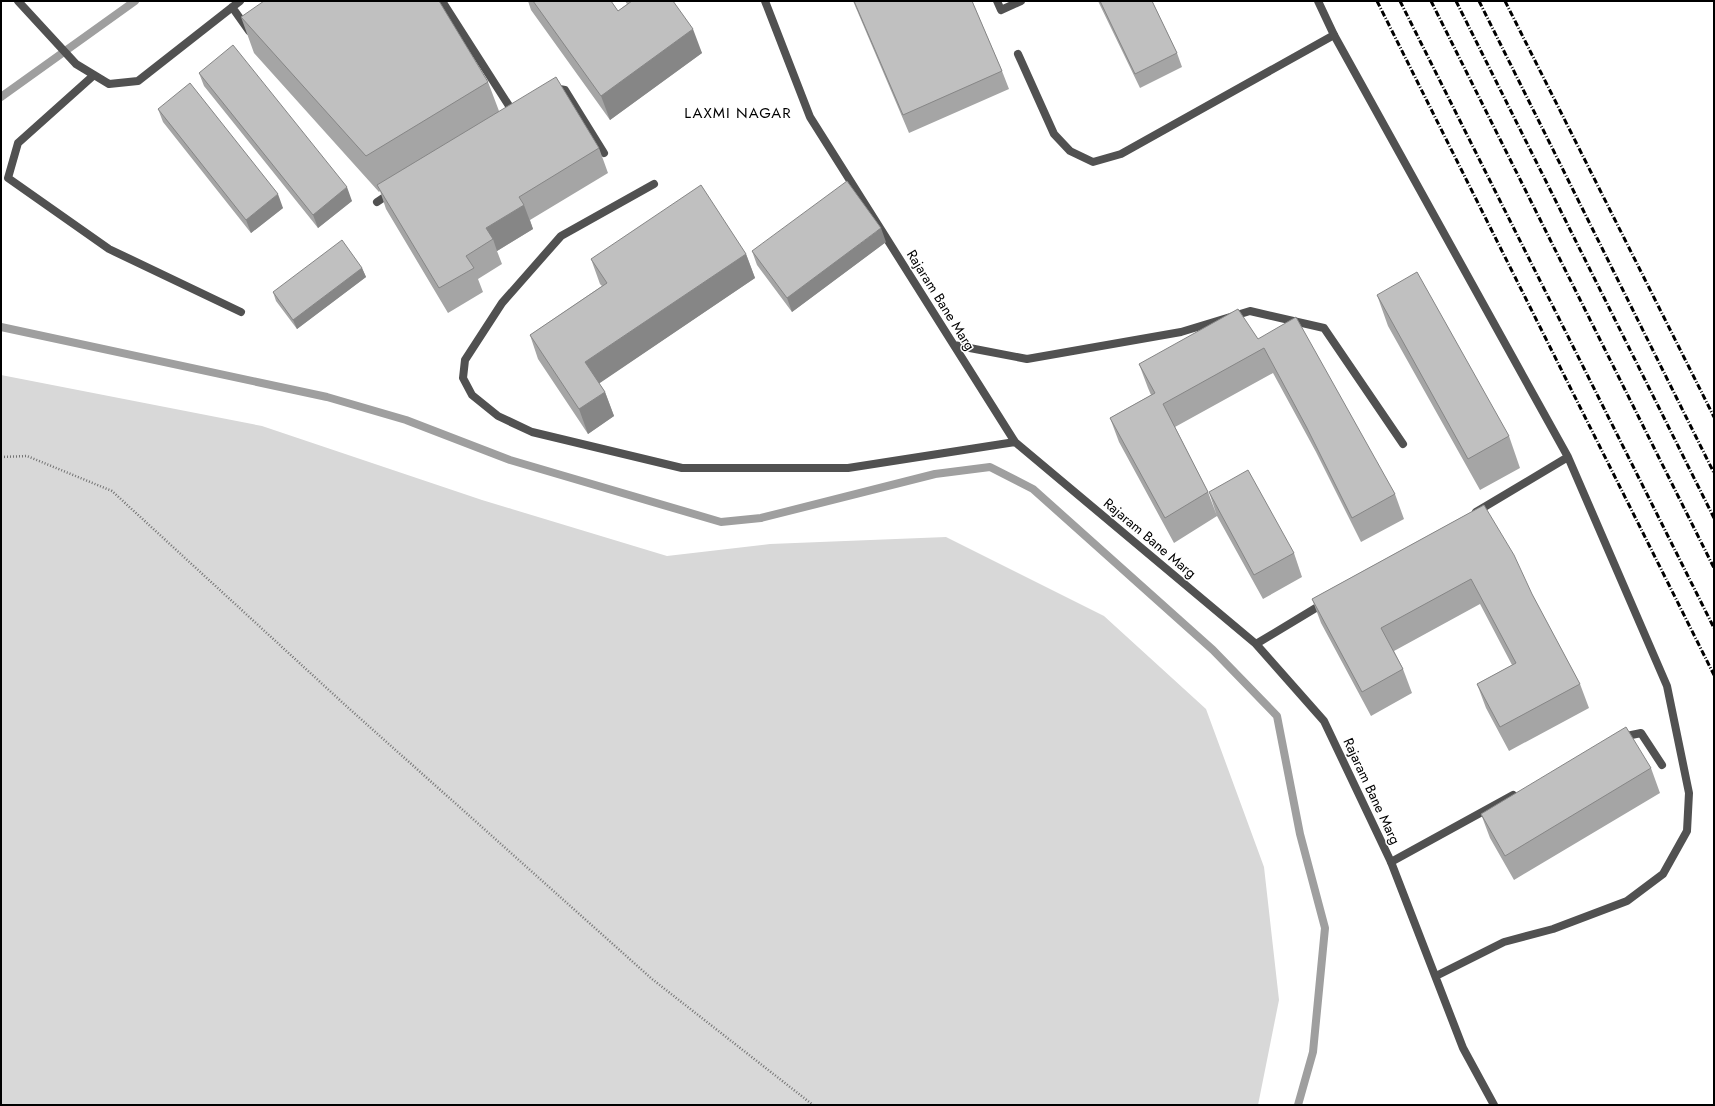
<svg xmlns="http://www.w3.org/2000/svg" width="1715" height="1106" font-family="Jost,sans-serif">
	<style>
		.green { fill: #d8d8d8 }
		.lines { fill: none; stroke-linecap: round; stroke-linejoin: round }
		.stream { stroke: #9f9f9f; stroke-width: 8 }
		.path { stroke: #737373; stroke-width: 2.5; stroke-dasharray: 1 2; stroke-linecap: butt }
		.service { stroke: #515151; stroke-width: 8 }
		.minor { stroke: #515151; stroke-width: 8 }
		.rail { stroke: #000; stroke-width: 3; stroke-dasharray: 6 2 1 2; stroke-linecap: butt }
		.wall { fill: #a5a5a5 }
		.shaded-wall { fill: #868686 }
		.building { fill: #c0c0c0; stroke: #868686 }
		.labels { text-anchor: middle; stroke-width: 3; stroke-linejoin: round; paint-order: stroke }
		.street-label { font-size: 14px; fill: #000; stroke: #fff }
		.neighbourhood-label { font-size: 15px; letter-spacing: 1px; fill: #000; stroke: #fff }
	</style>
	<rect width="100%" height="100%" fill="#fff"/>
	<path class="green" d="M1,375L262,426L482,500L667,556L770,544L946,537L1104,616L1206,709L1264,867L1279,1000L1258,1105H1Z"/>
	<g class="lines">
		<path class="stream" d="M1,97L135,1
			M1,327L327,397L406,420L510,460L721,522L761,518L935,474L990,467L1033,489L1213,650L1277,716L1300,834L1325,928L1313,1052L1298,1105"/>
		<path class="path" d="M1,457L27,456L112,491L343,703L652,979L813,1105"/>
		<path class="service" d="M1018,54L1054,134L1070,151L1093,162L1121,154L1334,35
			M1622,737L1641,733L1662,765
			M1391,862L1513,795"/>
		<path class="minor" d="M18,1L76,64L109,84L138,81L240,1
			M442,1L513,112
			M765,1L810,117L1015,442L1256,644L1324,721L1391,862L1463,1048L1494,1105
			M997,1L1001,10L1021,1
			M1318,1L1334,35L1568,457L1667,686L1689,793L1687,831L1663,874L1627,901L1553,929L1504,942L1436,976
			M232,7L249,31
			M94,75L18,143L8,178L109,249L241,312
			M554,88L565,90L604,153
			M654,184L561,236L502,303L465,360L463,378L472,395L498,416L532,432L682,468H848L1015,442
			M377,202L392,192
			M954,345L1027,359L1181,332L1250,311L1324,328L1403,444
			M1476,512L1568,457
			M1256,644L1324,603"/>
		<path class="rail" d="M1377,1L1714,675
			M1400,1L1714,628
			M1431,1L1714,568
			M1456,1L1714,518
			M1479,1L1714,473
			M1505,1L1714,417"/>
	</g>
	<path class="wall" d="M528,1H611L618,11L627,4L625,1H673L702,53L610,120L531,10Z
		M853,1H972L1002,71L1009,89L909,133Z
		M1098,1H1152L1177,53L1182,67L1140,88Z
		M241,17L488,82L499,111L599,148L608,173L530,220L533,229L497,251L502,264L478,279L483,292L448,313L386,209L380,191L379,192L254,53Z
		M199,73L352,201L318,228L204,86Z
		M158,109L283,208L251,233L163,122Z
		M886,242L792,312L757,265L752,251Z
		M746,254L755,278L599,383L605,392L614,416L588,434L538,359L530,335L602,286L600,284L591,259Z
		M362,268L366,277L297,329L276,301L273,292Z
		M1377,295L1509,436L1520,468L1480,490L1388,326Z
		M1258,339L1395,494L1404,519L1361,542L1316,452L1273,373L1175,427L1208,492L1217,516L1174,543L1119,442L1110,418L1151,395L1148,388L1139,364Z
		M1209,492L1294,553L1302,577L1263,599L1217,516Z
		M1484,505L1580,684L1589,708L1509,751L1486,708L1477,684L1512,665L1480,604L1394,651L1403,669L1412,693L1371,716L1321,623L1312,599Z
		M1651,768L1660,793L1514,880L1490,838L1481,814Z"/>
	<path class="shaded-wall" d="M693,29L702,53L610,120L601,96Z
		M347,187L352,201L318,228L313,215Z
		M278,194L283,208L251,233L246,220Z
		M524,205L533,229L497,251L493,239L486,228Z
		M881,228L886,242L792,312L787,298Z
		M746,254L755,278L594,387L585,362Z
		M362,268L366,277L297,329L293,320Z
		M605,392L614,416L588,434L579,409Z"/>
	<path class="building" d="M264,1H439L488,82L366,156L241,17Z
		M533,1H611L618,11L632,1H673L693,29L601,96Z
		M854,1H972L1002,71L903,115Z
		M1100,1H1152L1177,53L1135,74Z
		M233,45L347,187L313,215L199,73Z
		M556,77L599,148L519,197L524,205L486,228L493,239L466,256L474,268L439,288L377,185Z
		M190,83L278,194L246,220L158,109Z
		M847,181L881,228L787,298L752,251Z
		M701,185L746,254L585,362L605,392L579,409L530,335L607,283L591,259Z
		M342,240L362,268L293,320L273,292Z
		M1417,272L1509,436L1468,459L1377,295Z
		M1238,309L1258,339L1296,317L1395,494L1352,518L1307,428L1264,348L1163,404L1208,492L1165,518L1110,418L1155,393L1139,364Z
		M1248,470L1294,553L1254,575L1209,492Z
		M1484,505L1514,555L1532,594L1580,684L1500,727L1477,684L1516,663L1471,579L1381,628L1403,669L1362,692L1312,599Z
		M1626,727L1651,768L1505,856L1481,814Z"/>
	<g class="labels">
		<g class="street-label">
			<text transform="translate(941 300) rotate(58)" y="5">Rajaram Bane Marg</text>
			<text transform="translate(1150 538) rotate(40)" y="5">Rajaram Bane Marg</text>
			<text transform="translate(1372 791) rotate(65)" y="5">Rajaram Bane Marg</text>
		</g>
		<g class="neighbourhood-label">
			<text x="738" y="118">LAXMI NAGAR</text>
		</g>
	</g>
	<rect width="1715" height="1106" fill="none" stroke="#000000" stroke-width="4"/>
</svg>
